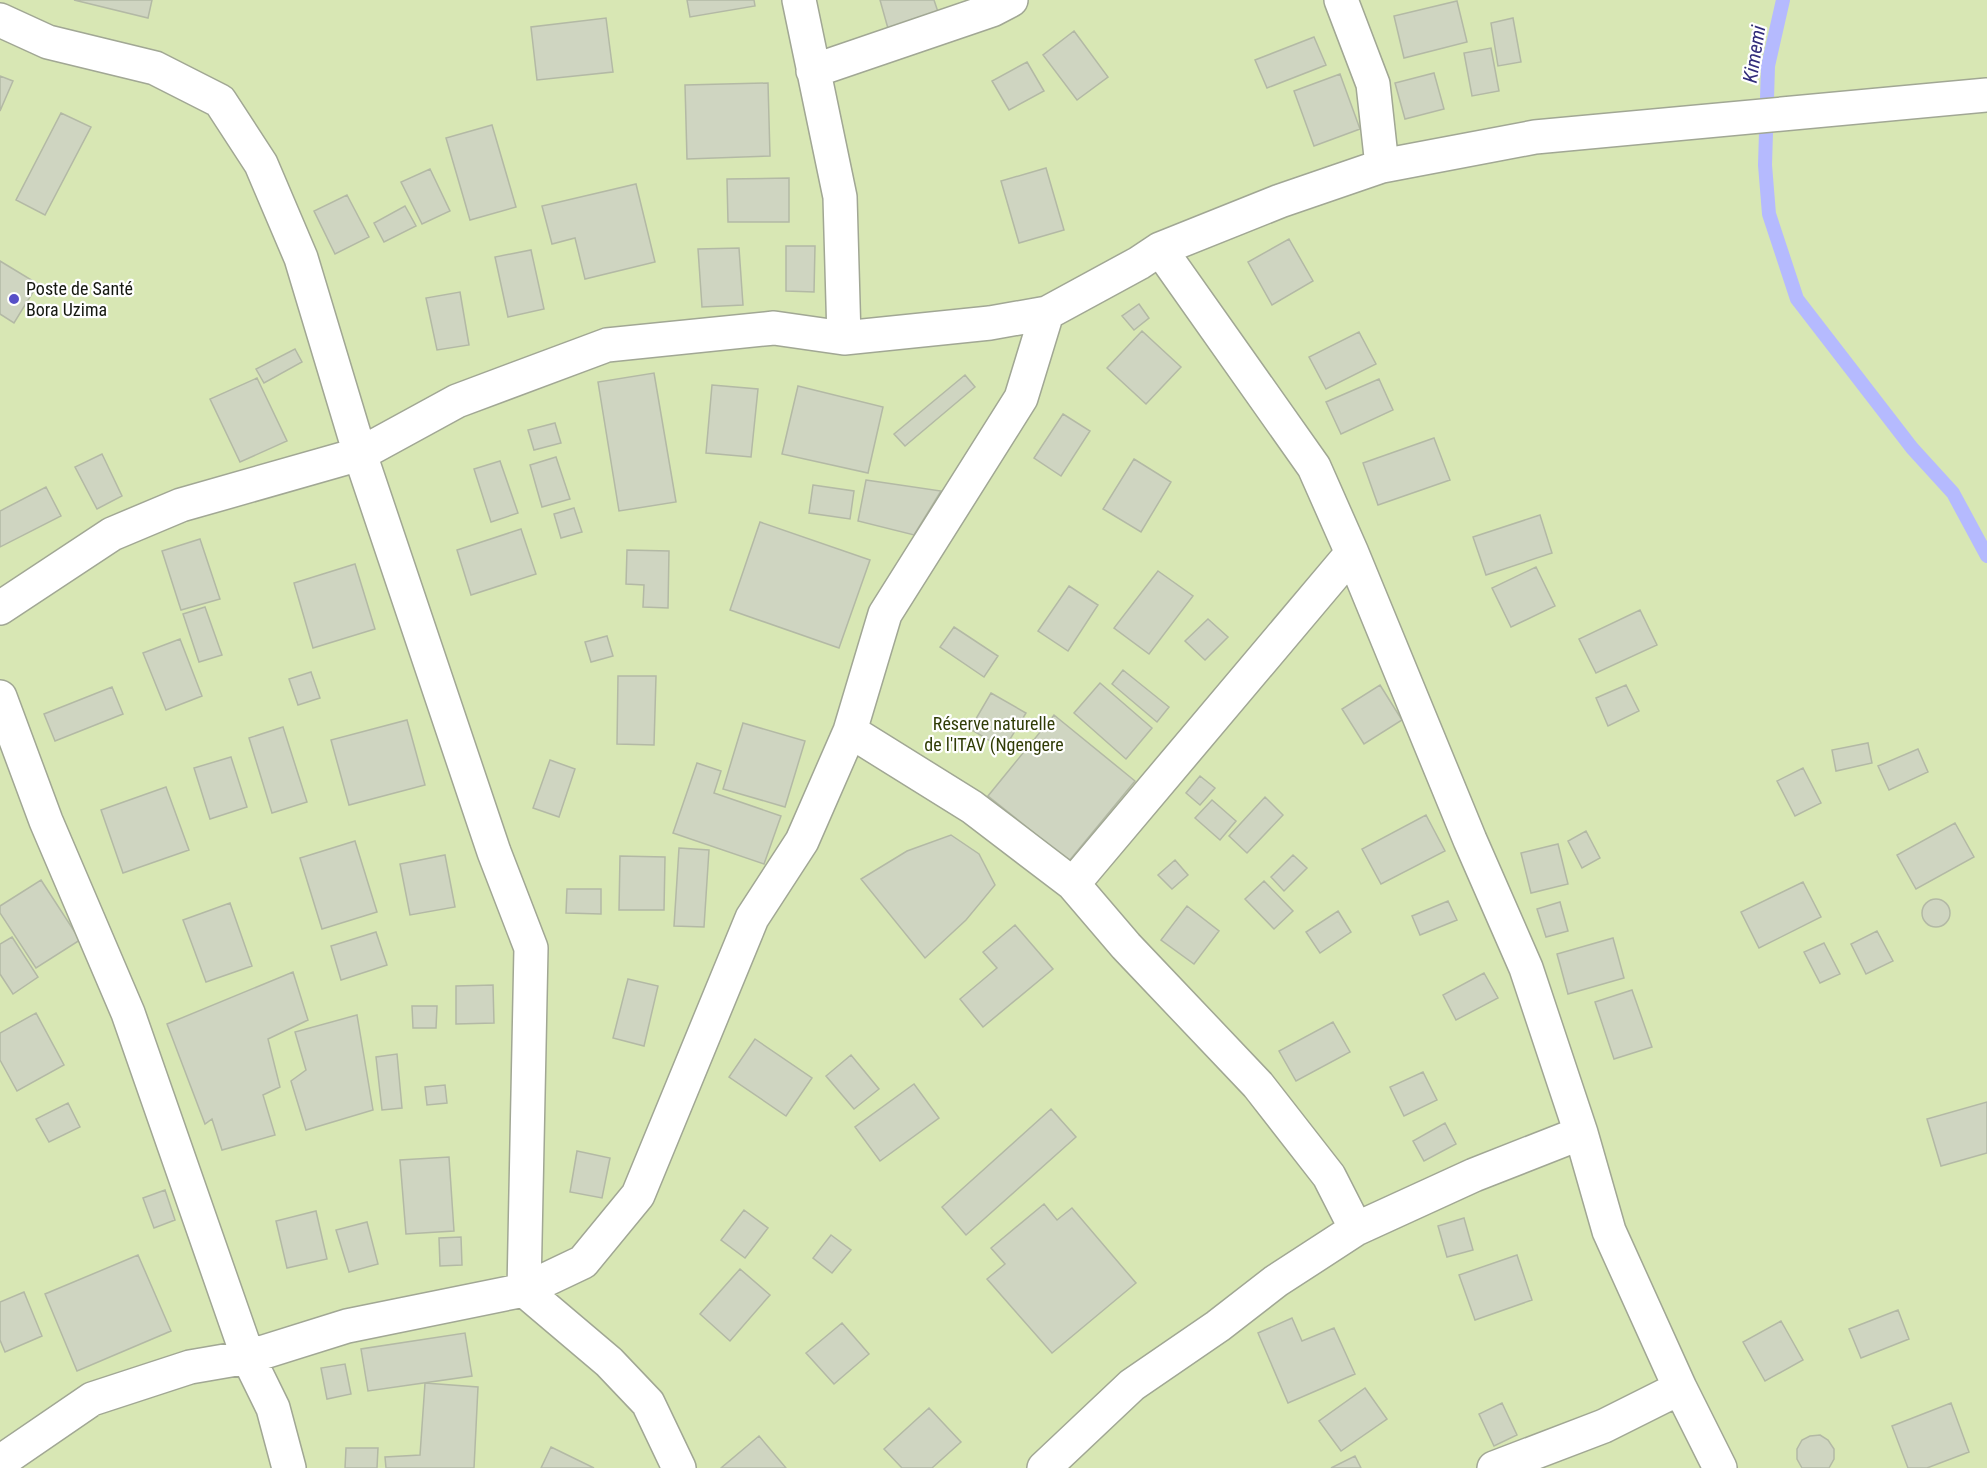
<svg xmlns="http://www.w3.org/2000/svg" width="1987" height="1468" font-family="'Roboto Condensed',sans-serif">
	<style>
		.green { fill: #d8e7b4 }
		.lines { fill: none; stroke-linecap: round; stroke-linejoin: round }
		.stream { stroke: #b5bafe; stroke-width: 14 }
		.building { fill: #cfd5c1; stroke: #b3b9a5; stroke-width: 1.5 }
		.minor-casing { stroke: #a1a794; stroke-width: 36 }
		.minor { stroke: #fff; stroke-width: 33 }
		.poi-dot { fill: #5750c7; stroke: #fff; stroke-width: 2 }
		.labels { text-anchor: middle; stroke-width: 4.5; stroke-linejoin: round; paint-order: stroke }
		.poi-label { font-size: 18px; fill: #151810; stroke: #fff; text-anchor: start }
		.park-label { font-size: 18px; fill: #303c06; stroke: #fff }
		.water-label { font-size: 20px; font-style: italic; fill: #322d7a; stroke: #fff }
	</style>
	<rect width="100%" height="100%" fill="#f4fbe6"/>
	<path class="green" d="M0,0H1987V1468H0Z"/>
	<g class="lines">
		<path class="stream" d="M1783,0L1768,66L1765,165L1769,214L1797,299L1912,448L1953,493L1987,556"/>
	</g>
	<path class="building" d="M74,0H152L148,18Z
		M687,0H754L755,6L690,17Z
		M880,0H934L940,18L889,32Z
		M1457,1L1467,42L1404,58L1394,16Z
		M606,18L613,72L537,80L531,27Z
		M1513,18L1521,62L1498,66L1491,23Z
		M1074,31L1108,77L1077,100L1043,55Z
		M1314,37L1326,65L1267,88L1255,60Z
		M1491,48L1499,91L1472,96L1464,53Z
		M1027,62L1044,91L1009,110L992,81Z
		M1434,73L1444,109L1405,119L1395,83Z
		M1340,74L1360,129L1314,146L1294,91Z
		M0,76L13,81L0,111Z
		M768,83L770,156L687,159L685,85Z
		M61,113L91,127L45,215L16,200Z
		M492,125L516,207L470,220L446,138Z
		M1046,168L1064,230L1019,243L1001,181Z
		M430,169L450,211L422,224L401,182Z
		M789,178V222H728L727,179Z
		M636,184L655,262L585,279L575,238L552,244L542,206Z
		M347,195L369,237L335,254L314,211Z
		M405,206L416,226L384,242L374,223Z
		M1289,239L1313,281L1272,305L1248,262Z
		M786,246H815L814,292L786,291Z
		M739,248L743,305L702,307L698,249Z
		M531,250L544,309L508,317L495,257Z
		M0,261L38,284L14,323L0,314Z
		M460,292L469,345L437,350L426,298Z
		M1139,304L1149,318L1134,330L1122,316Z
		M1142,331L1181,367L1146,404L1107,368Z
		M1359,332L1376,364L1326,389L1309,357Z
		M295,349L302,362L264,383L256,369Z
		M654,373L676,502L619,511L598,382Z
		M965,375L975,387L905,446L894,434Z
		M257,378L287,441L240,462L210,399Z
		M1379,379L1393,410L1341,434L1326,402Z
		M712,385L758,389L751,457L706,453Z
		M798,386L883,407L868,473L782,454Z
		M1063,414L1090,431L1061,476L1034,458Z
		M555,423L561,443L534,450L528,430Z
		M1434,438L1450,480L1378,505L1363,463Z
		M102,454L122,496L97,509L75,467Z
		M556,457L570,499L542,507L530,465Z
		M1134,459L1171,482L1141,532L1103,509Z
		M500,461L518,513L491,522L474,469Z
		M866,480L941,491L914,535L858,521Z
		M813,485L854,491L850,519L809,513Z
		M46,487L61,516L0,547V511Z
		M574,508L582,532L561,538L554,514Z
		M1540,515L1552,553L1486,575L1473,537Z
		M760,522L870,560L839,648L730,610Z
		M521,529L536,574L471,595L457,550Z
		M200,539L220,599L181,610L162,551Z
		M627,550L669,551L668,608L643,607L644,585L626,584Z
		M355,564L375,629L313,648L294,583Z
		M1536,567L1555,606L1511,627L1492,588Z
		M1158,571L1193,596L1149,654L1114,628Z
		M1069,586L1098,605L1068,651L1038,631Z
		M205,607L222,655L199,662L183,614Z
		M1640,610L1657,645L1596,673L1579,639Z
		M1208,619L1228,637L1205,660L1185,641Z
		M954,627L998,656L984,677L940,647Z
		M607,636L613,656L591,662L585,642Z
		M180,639L202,696L166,710L143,653Z
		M1123,670L1169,707L1157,722L1112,684Z
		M311,672L320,698L298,705L289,679Z
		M618,676H656L654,745L617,744Z
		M1100,683L1152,728L1126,759L1074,713Z
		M1380,685L1402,720L1364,744L1342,709Z
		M1626,685L1639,711L1608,726L1596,698Z
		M112,687L123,714L55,741L44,714Z
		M991,693L1026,713L1004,749L970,729Z
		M1054,715L1135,781L1069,861L988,796Z
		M407,720L425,785L349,805L331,740Z
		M743,723L805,741L785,807L723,789Z
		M283,727L307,802L272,813L249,738Z
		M1868,743L1872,763L1836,771L1832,750Z
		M1918,749L1928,772L1889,790L1878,766Z
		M231,757L247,807L210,819L194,768Z
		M550,760L575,769L559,817L533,808Z
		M697,763L721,771L714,793L781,816L764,864L673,833Z
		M1803,768L1821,803L1795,816L1777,781Z
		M1200,776L1215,788L1200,805L1186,793Z
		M166,787L189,850L123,873L101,810Z
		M1265,797L1283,815L1247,853L1229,836Z
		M1212,800L1236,821L1220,840L1195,818Z
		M1426,815L1445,851L1381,884L1362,849Z
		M1955,823L1974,857L1916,889L1897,855Z
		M1586,831L1600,858L1582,868L1568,841Z
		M951,835L979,854L995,885L966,920L925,958L861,879L907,851Z
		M355,841L377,912L322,929L300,858Z
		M1558,844L1568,884L1531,893L1521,853Z
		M679,848L709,850L704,927L674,926Z
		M445,855L455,907L410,915L400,864Z
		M1293,855L1307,868L1284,891L1271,877Z
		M620,856L665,857L664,910H619Z
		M1175,860L1188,875L1172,889L1158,875Z
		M41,880L80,940L36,968L0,913V906Z
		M1264,881L1293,911L1274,929L1245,899Z
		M1803,882L1821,917L1759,948L1741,912Z
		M567,889H601V914L566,913Z
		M1922 913a14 14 0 1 1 28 0a14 14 0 1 1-28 0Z
		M1448,901L1457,920L1420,935L1412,916Z
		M1560,902L1568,931L1546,937L1537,909Z
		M230,903L252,966L206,982L183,920Z
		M1187,906L1219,931L1194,964L1161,940Z
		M1338,911L1351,932L1320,953L1306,932Z
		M1015,925L1053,969L983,1027L960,999L997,968L983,952Z
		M1877,931L1893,961L1866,974L1851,944Z
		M376,932L387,965L341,980L331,946Z
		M12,937L38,977L13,994L0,974V944Z
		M1613,938L1624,978L1568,994L1557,954Z
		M1824,943L1840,974L1820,983L1804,952Z
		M293,972L308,1020L268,1039L280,1087L263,1095L275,1135L222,1150L212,1119L205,1124L167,1024Z
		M1484,973L1498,998L1456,1020L1443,995Z
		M628,979L658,986L644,1046L613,1038Z
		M493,985L494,1023L456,1024V986Z
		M1632,990L1652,1047L1614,1059L1595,1002Z
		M412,1006H437L436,1028H413Z
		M36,1013L64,1065L17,1091L0,1060V1033Z
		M357,1015L373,1110L306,1130L291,1081L306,1070L295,1032Z
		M1333,1022L1350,1052L1296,1081L1279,1051Z
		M755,1039L812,1078L786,1116L729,1077Z
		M397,1054L402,1108L382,1110L376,1057Z
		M851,1055L879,1089L854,1109L826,1076Z
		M1423,1072L1437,1100L1404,1116L1390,1087Z
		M914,1084L939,1118L880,1161L855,1127Z
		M445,1085L447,1103L427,1105L425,1087Z
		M1987,1102V1153L1941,1166L1927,1119Z
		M68,1103L80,1127L49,1142L36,1119Z
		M1051,1109L1076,1137L966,1235L942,1207Z
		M1445,1123L1456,1144L1424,1161L1413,1141Z
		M577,1151L610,1158L602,1198L570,1192Z
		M449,1157L454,1231L406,1234L400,1160Z
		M165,1190L175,1220L154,1228L143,1198Z
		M1044,1204L1057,1220L1072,1208L1136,1283L1052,1353L987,1279L1005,1264L991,1248Z
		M744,1210L768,1228L745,1258L721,1240Z
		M316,1211L327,1259L287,1268L276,1221Z
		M1464,1218L1473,1250L1447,1257L1438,1226Z
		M367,1222L378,1264L349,1272L336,1230Z
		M831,1235L851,1250L832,1273L813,1258Z
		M461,1237L462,1265L440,1266L439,1238Z
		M138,1255L171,1331L77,1371L45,1294Z
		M1517,1255L1532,1300L1475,1320L1459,1275Z
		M740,1269L770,1295L730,1341L700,1314Z
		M24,1292L42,1336L5,1352L0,1340V1302Z
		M1898,1310L1909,1339L1861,1358L1849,1329Z
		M1292,1318L1302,1341L1334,1328L1355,1374L1288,1403L1258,1333Z
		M1781,1321L1803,1360L1765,1381L1743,1342Z
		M842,1323L869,1354L834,1384L806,1353Z
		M465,1333L472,1376L368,1391L361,1349Z
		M345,1364L351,1394L327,1399L321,1368Z
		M425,1383L478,1387L474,1468H386L385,1457L420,1455Z
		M1365,1388L1387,1419L1341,1451L1319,1421Z
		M1502,1403L1517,1435L1494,1446L1479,1414Z
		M1951,1403L1969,1452L1927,1468H1908L1892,1426Z
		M929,1408L961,1442L932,1468H902L884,1449Z
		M1820,1435L1828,1440L1834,1449V1459L1829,1468H1802L1797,1459V1449L1802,1440L1810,1436Z
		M759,1436L786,1468H721Z
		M551,1447L594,1468H541Z
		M346,1448H378L377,1468H345Z
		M1355,1456L1361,1468H1331Z"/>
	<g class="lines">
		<defs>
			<path id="minor" d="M799,0L840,197L844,338
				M1341,0L1373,84L1382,166
				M0,20L48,42L155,68L220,101L261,164L301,258L360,454L494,852L531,948L524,1290L609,1362L648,1403L679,1468
				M813,71L992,10L1011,0
				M1160,249L1314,467L1352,553L1470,840L1526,968L1581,1133L1609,1231L1680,1388L1720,1468
				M0,608L112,534L181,505L360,454L457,401L607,345L774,328L844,338L990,323L1047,313L1139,263L1160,249L1280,201L1382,166L1535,137L1987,95
				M0,697L46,821L128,1013L248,1357L273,1408L289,1468
				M850,731L972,807L1073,884L1126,946L1258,1085L1329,1176L1356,1229
				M1073,884L1352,553
				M0,1462L92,1399L190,1367L248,1357L347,1326L524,1290L583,1262L638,1195L752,918L802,841L850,731L885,614L1021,398L1047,313
				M1044,1468L1132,1385L1218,1326L1276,1281L1356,1229L1474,1175L1581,1133
				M1494,1468L1604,1426L1680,1388"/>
		</defs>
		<use href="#minor" class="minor-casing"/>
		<use href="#minor" class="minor"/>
	</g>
	<circle class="poi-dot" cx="14" cy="299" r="6"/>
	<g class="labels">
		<g class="poi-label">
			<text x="26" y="295">Poste de Santé<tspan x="26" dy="21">Bora Uzima</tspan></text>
		</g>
		<g class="park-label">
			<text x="994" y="730">Réserve naturelle<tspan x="994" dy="21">de l'ITAV (Ngengere</tspan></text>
		</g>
		<g class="water-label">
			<text transform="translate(1754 54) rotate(-81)" y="7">Kimemi</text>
		</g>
	</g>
</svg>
